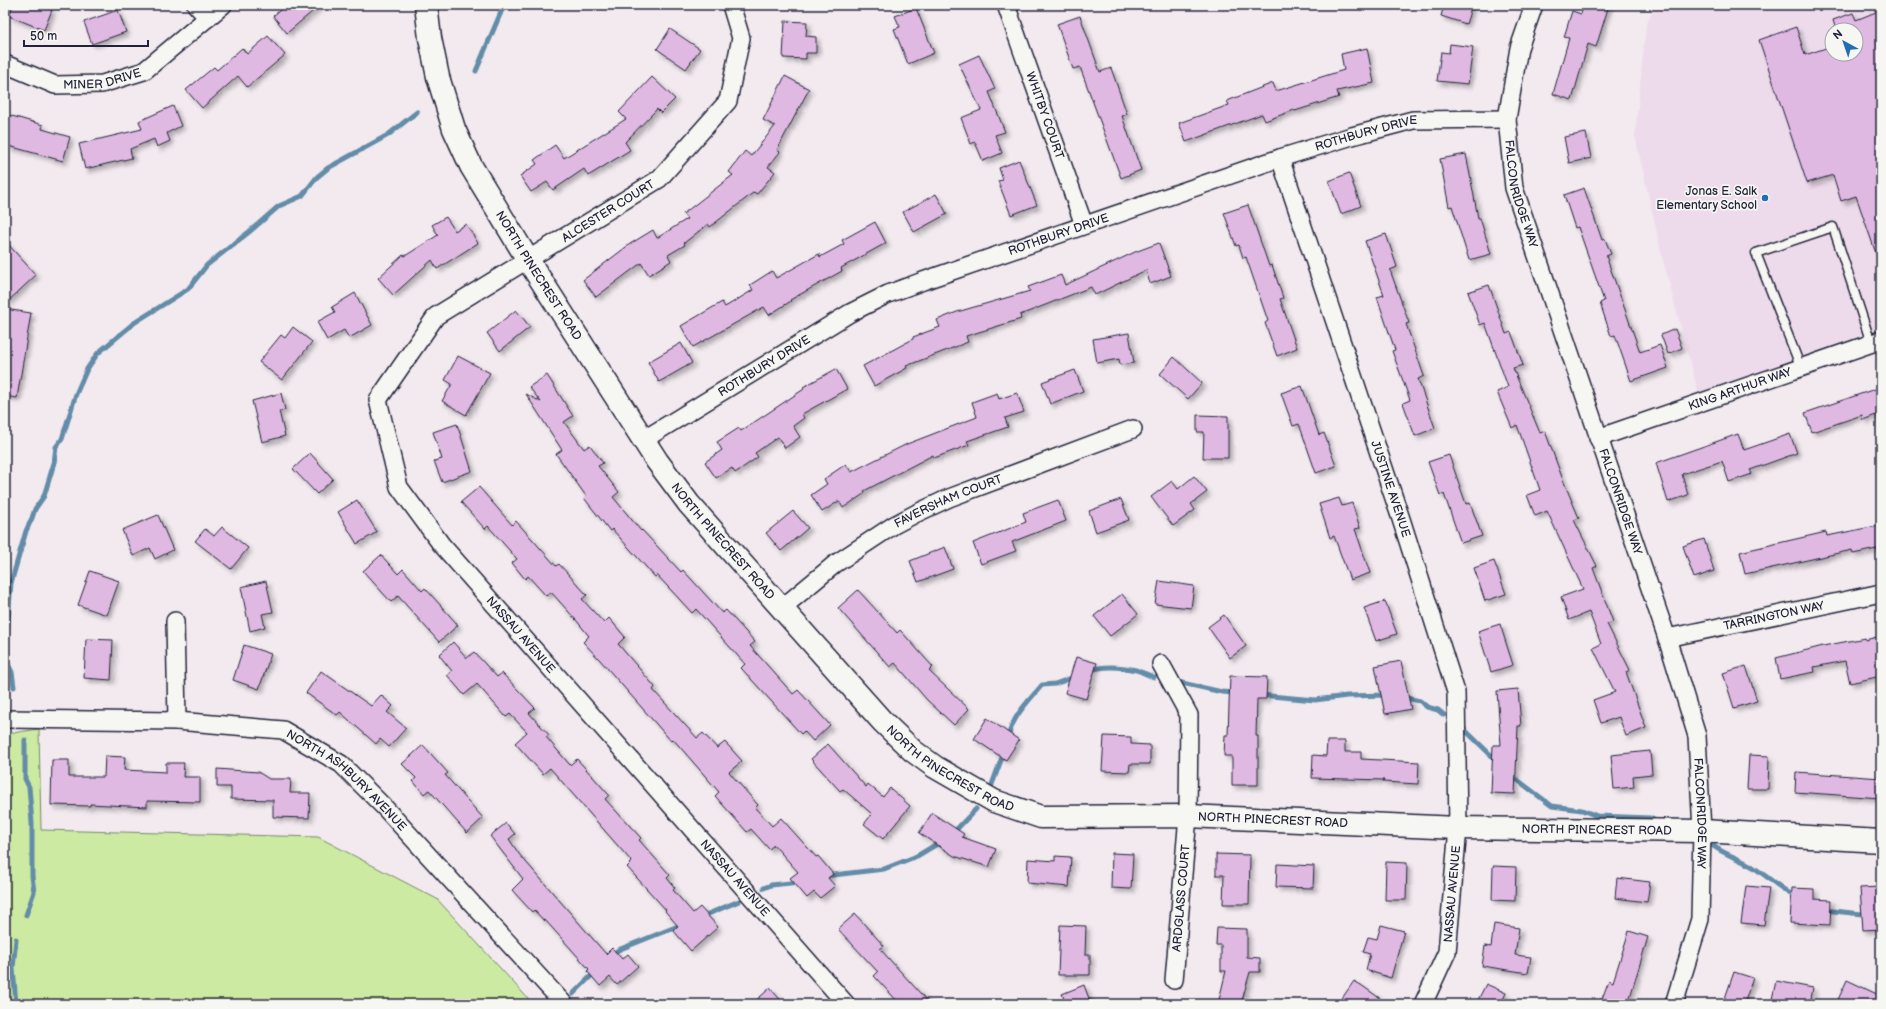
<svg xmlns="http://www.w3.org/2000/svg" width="1886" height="1009" font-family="'Balsamiq Sans',sans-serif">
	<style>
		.built { fill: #eddbeb; fill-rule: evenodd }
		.green { fill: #cceaa1; stroke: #77866e }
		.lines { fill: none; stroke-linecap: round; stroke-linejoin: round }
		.stream { stroke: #638ca8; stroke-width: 5 }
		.building { fill: #e0b9e2; stroke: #22223b; filter: url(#shadow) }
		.lane-casing { stroke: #22223b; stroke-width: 11 }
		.street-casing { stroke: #22223b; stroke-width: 20 }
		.secondary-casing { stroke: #22223b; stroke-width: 25 }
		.lane { stroke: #f6f6f2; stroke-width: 8 }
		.street { stroke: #f6f6f2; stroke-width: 17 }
		.secondary { stroke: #f6f6f2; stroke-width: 22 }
		.poi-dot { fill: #1f6fb2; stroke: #f6f6f2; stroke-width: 1.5 }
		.labels { text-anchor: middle; stroke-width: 3.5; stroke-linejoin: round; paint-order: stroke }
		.street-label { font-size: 12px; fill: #22223b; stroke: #f6f6f2 }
		.poi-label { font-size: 12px; fill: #22223b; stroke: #f6f6f2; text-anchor: end }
	</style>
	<defs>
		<filter id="shadow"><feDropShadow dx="3.5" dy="3.5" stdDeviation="2" flood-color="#0004"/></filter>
	</defs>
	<rect width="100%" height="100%" fill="#f2eaef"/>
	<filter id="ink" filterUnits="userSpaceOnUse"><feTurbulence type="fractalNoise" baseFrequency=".025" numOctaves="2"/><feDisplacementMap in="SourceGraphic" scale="8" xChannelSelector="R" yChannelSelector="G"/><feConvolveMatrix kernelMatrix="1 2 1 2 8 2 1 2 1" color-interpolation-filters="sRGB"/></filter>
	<g filter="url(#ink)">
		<path class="built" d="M1656,5H1881V331L1699,395L1663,260L1635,136L1646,24ZM1832,30H1856V54H1832Z"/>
		<path class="green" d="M39,729L41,830L318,837L437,899L533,1004H5V734Z"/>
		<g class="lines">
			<path class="stream" d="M476,71L504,5
				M1089,671C1103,665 1122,667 1136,670C1142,672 1148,675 1154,677
				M1182,683L1222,692L1234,693
				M14,687L12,672L8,664L6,645L11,583L26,531L32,518L35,509L44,496L54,463L56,447L62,439L76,394L87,369L98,353L134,323L188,289L207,265L249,232L279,206L302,196L317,177L328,168L388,135L417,112
				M1260,695L1315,700L1347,696L1388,695
				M1402,697L1420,701L1427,707L1438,710L1444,715
				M1462,727L1497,761
				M1008,739C1012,716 1028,702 1042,685L1055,684L1074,677
				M25,740V779L29,787L32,823V876L34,892L26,915
				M1511,775L1552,806L1582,810L1597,816L1650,818L1658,822
				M990,790L1004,752
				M952,834L976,809
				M1712,845C1725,855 1739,858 1753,867C1768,877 1781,889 1797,898
				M825,876L884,869L917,856L942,841
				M764,888L771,885L800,882
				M1824,910L1881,916
				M701,917L739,901
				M16,939L13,968L16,1004
				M611,957L618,950L683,924
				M573,994L595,972"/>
		</g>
		<path class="building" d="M13,5H40L52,10L44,30L9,16Z
			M286,5H320L287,33L273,16Z
			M1444,5H1472L1466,24L1441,16Z
			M1584,5H1609L1596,47L1588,44L1572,100L1553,94L1569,38L1564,37L1572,11L1581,14Z
			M916,8L934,53L908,64L894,29L900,27L895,16Z
			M118,10L126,32L92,44L84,22Z
			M1881,10V262H1879L1856,196L1841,201L1833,175L1807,183L1759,40L1796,27L1805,55L1832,46V54H1856V30H1836L1833,20L1853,13L1856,20Z
			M1080,16L1100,72L1111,68L1127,114L1122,116L1141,170L1121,178L1080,67L1073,69L1057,24Z
			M785,21L807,22L806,36L816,37V53H806V59L783,58Z
			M670,29L700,49L686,69L657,49Z
			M268,36L285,55L247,87L238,76L202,108L186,90L214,67L217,70L242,48L247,54Z
			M1450,44L1473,47L1468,84L1437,81L1441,52L1449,53Z
			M1367,48L1374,83L1337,91L1339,97L1295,111L1294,110L1265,121L1262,114L1186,142L1179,123L1229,105L1227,101L1273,83L1276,91L1344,70L1341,54Z
			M979,55L995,89L989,92L1005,132L995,135L1002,153L983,161L975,142L971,144L961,118L981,110L959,64Z
			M785,76L809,89L777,150L780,152L768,167L775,172L757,194L754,192L710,227L708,224L684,243L685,245L668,255L671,261L649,275L641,263L596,297L583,280L630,244L653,230L657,238L687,219L683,214L733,175L729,172L745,151L751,156L775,126L763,120Z
			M652,77L675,99L661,113L657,109L625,142L630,150L588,176L584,169L553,190L547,182L531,192L520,176L537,164L534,160L555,145L564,158L626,119L619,112Z
			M173,106L181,126L167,133L170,141L157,147L154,139L130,149L132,158L85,169L79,144L142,129L139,121Z
			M5,114L43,125L42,129L70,137L63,161L5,145Z
			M1586,133L1591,158L1569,163L1564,137Z
			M1466,154L1478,218H1480L1491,254L1469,260L1452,206L1449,207L1440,159Z
			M1019,160L1037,205L1011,215L998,181L1003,180L999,168Z
			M1349,173L1361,206L1341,214L1329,181Z
			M1584,188L1602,240L1605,239L1611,254L1606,256L1640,352L1660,345L1668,368L1631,381L1615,335L1611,336L1600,303L1604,301L1578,227L1575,228L1564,195Z
			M936,194L947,214L914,232L903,212Z
			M1248,205L1269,266L1272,265L1283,298L1280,299L1297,348L1277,356L1265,323L1268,321L1246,257L1243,258L1239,245L1236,246L1224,213Z
			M446,217L455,231L466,224L478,243L437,269L432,260L393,295L378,278L403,255L405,256L438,235L432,225Z
			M875,222L886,243L841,268L842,271L790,300L791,301L769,315L764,307L693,347L681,326L722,302L725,307L753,290L750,285L772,271L776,278L819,254L820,257L844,244L842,240Z
			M1386,234L1397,267L1390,270L1409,323L1406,324L1424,376L1418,379L1435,428L1415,436L1403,403L1410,400L1392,351L1395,350L1377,297L1384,295L1365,241Z
			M5,241L36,275L5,304Z
			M1159,243L1171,276L1150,284L1146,270L1095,295L1091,287L1020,315L1021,319L966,336L968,342L906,366L907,368L874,386L863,366L913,339V337L940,327L937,320L957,312L1030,291L1028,287L1061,275L1065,285L1135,252Z
			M1489,285L1506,334L1511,332L1523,365L1513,368L1540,433L1545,431L1563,480L1579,518L1574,520L1597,566L1593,568L1613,622L1607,624L1630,670L1626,672L1646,728L1626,736L1619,717L1601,723L1593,700L1615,692L1593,648L1601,644L1589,612L1569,620L1561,597L1583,589L1547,511L1535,516L1527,495L1540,490L1517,425L1512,428L1497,392L1508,387L1485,323L1480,325L1468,292Z
			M355,293L372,325L349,338L344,330L327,340L317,322L335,312L332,307Z
			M5,309L31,313L17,398L5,396Z
			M516,310L530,327L500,351L487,333Z
			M293,327L312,342L282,380L259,362L281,335L285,338Z
			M1675,329L1682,348L1668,354L1661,335Z
			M1129,333L1134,363L1120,365L1119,359L1097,363L1093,339Z
			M681,343L692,363L659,382L648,362Z
			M458,356L490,373L466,415L442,401L452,384L445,380Z
			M1174,357L1202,383L1188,399L1160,374Z
			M836,369L847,389L802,414L804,418L793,426L800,437L785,448L778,437L755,453L758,457L735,473L732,468L716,478L705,462L722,450L717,442L739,428L741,431L804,389L803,387Z
			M1075,370L1083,391L1050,404L1042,382Z
			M547,375L573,416L564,422L584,449L590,445L603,463L598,466L619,492L613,497L641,531L642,530L681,572L683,570L722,613L726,610L755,642L750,646L793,694L798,690L830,725L813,741L804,731L801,734L741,668L745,664L696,609L692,613L657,575L655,577L612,529L610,531L584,498L586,496L556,454L562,450L526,394L541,402L529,387Z
			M1302,386L1319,435L1324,433L1336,466L1316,473L1299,424L1293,426L1281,393Z
			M1881,387V413L1863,420L1862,415L1812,432L1805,413Z
			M281,393L285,410L279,411L285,436L262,442L252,401Z
			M997,393L999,399L1017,393L1024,412L1005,418L1008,427L967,441L969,445L934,458L933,455L864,491L865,493L843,508L839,501L822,512L811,495L827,484L824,479L846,464L851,472L907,444L977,417L972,402Z
			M1197,415L1228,416V458H1203L1204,432H1197Z
			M457,424L472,471L442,482L434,461L442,459L433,432Z
			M1738,434L1744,450L1790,434L1797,453L1750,470L1752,474L1729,482L1722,461L1682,474L1688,495L1668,502L1656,463Z
			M310,453L333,479L317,494L293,469Z
			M1449,455L1466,504L1470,503L1482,536L1461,543L1444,494L1440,495L1428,462Z
			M1194,476L1207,492L1191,504L1195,510L1173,526L1151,497L1172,481L1178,489Z
			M479,487L512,525L516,521L556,566L559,564L587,595L582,599L604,623L609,618L625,637L618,644L655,687L653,690L697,738L703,733L717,748L725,742L742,761L729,772L758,805L755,808L772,826L781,818L816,857L818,856L833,874L828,878L835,886L820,898L814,892L807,898L790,878L798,872L774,845L769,849L751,829L747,832L715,796L719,792L673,739L671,741L600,660L583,642L589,636L576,620L551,592L546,596L528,576L525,579L512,563L517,559L488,526L485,529L461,502Z
			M1339,498L1342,506L1352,503L1360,528L1355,529L1370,573L1350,580L1334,536L1330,538L1319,504Z
			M1121,499L1129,520L1096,532L1089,511Z
			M357,500L377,532L357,544L338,512Z
			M1058,500L1066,521L1012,542L1016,551L981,564L973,543L1026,522L1023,513Z
			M793,511L808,528L781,551L766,533Z
			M158,515L173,550L155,559L150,548L133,556L122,530Z
			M1881,525V548L1853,554L1852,550L1745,574L1740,552L1826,532L1827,536Z
			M222,527L248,548L231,569L195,541L205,529L214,536Z
			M1704,539L1714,571L1694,578L1683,546Z
			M945,547L953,569L918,582L910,561Z
			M381,555L398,574L403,569L422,591L425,588L458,625L439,642L398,596L391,602L363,571Z
			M1494,561L1506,594L1485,601L1474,568Z
			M90,571L119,581L107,615L78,605Z
			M266,581L273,612L262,614L265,627L250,631L241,587Z
			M1159,581L1194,586L1191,608L1155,604Z
			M858,590L897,633L900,630L933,667L929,671L969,709L954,725L927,700L895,663L890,667L838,608Z
			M1122,594L1138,614L1110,636L1094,616Z
			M1385,601L1397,634L1376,641L1364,608Z
			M1224,615L1246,646L1230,658L1208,627Z
			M1500,624L1513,665L1491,672L1478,631Z
			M1881,636V676L1850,683L1845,661L1814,667L1815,672L1780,679L1776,658L1823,646L1865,638V640Z
			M86,639L113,640L111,680L84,678Z
			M453,642L467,658L474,652L497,677L502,673L535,708L529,713L549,735L546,737L570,765L577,759L609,795L605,799L641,838L639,840L670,875L667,878L675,888L673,890L693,913L700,907L718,927L691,951L673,930L678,926L665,911L666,910L627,867L632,862L550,768L543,774L515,743L527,732L510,714L506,717L477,684L464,695L447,675L452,671L439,655Z
			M244,645L271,654L259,689L233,680Z
			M1076,657L1097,663L1086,699L1065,693Z
			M1401,661L1411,709L1385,714L1375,666Z
			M1746,666L1757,701L1734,708L1723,673Z
			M321,671L371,706L381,695L393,706L387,712L406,728L389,747L380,739L376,744L340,712L337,715L306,693Z
			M1230,676L1267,677L1266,699H1257L1256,736H1258V785H1232V756H1224L1225,735H1228Z
			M1518,689L1521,726H1518L1515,794L1491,793L1493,745H1501L1497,691Z
			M987,718L1019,740L1006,760L974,739Z
			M1104,736L1131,737V744L1150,745V764H1130L1129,772L1102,771Z
			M1327,741H1345V752H1361V759L1419,762L1418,784L1383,782L1384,780L1312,778L1313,755L1326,756Z
			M828,744L866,787L868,784L883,797L890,788L910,806L883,839L864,824L872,814L843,789L840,791L811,759Z
			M423,745L448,773L445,775L483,818L467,833L429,790L424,794L413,781L416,778L402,764Z
			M1650,751L1652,774L1633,776L1634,787L1614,789L1611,755Z
			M1749,755L1769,756L1768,789H1747Z
			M105,756L125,757L124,770L166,772V763H184L183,777H200V802L147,801V807L90,804V806L51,805L52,760H69V777H104Z
			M217,769L258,772L269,779H291L290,793H310L309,818L273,817V800L231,799V787H217Z
			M1796,772L1881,778V798L1795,792Z
			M932,813L964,834L962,837L996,849L989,867L954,856L919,833Z
			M506,823L515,834L509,839L519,854L606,954L612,948L622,959L628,954L638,966L617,985L610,977L600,986L587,971L589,969L545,920L544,921L534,910L532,912L512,890L523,879L490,836Z
			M1112,853L1133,854L1131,889L1111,888Z
			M1216,854L1250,855L1249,904H1223L1224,875H1216Z
			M1055,856L1071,857L1069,887L1027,883L1028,859L1055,861Z
			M1386,862L1407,863L1406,900H1385Z
			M1277,864L1314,866L1313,888L1276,887Z
			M1493,866L1516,867L1515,901L1492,900Z
			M1617,878L1650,882L1647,902L1615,898Z
			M1746,886L1769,888L1764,925L1741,923Z
			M1881,887V929L1863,930L1860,888Z
			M1792,888L1814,889V899L1831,900L1830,925L1790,923Z
			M855,914L884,946L880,949L930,1004H900L874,976L878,972L838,929Z
			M1494,924L1519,928L1515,955L1531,957L1528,973L1482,966L1485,946L1491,947Z
			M1060,925L1086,926L1085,955H1090V975H1058Z
			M1381,925L1404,931L1391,978L1366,970L1370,954L1363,952L1368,937L1377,939Z
			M1217,928L1247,929V957L1260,958V972H1250L1241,1004H1218L1226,971H1221V945H1216Z
			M1629,931L1648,937L1628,1004H1600L1609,980L1613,982Z
			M1734,972L1753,978L1744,1004H1723Z
			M1847,980L1881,996V1004H1836Z
			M1354,981L1361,985L1388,1004H1338Z
			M1776,981L1813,988L1810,1004H1771Z
			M1486,984L1506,993L1501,1004H1476Z
			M1084,985L1091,1004H1066L1062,994Z
			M770,988L784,1004H752Z"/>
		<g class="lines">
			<defs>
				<path id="lane" d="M1801,368L1756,253L1833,227L1871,343"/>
				<g id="street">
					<path d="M196,5L208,18"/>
					<path id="s1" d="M731,5L741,38L728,101L659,179L436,316L378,400L399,487L441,544L846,1004"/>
					<path id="s2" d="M1006,5L1084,225"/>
					<path id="s3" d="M1534,5L1519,48L1507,119L1514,188L1667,638L1697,736L1702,831L1700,919L1674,1004"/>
					<path id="s4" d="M5,64L55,85L102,84L144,71L223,5"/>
					<path id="s5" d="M1280,158L1401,519L1456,692L1458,828L1447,952L1423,1004"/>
					<path id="s6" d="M1598,438L1881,340"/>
					<path id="s7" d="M643,440L850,313L888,294L923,281L1280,158L1352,136L1413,120L1507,119"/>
					<path id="s8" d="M782,608L835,564L894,525L915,514L949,498L1133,429"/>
					<path d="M175,621L177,721"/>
					<path id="s9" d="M1667,638L1881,593"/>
					<path d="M1161,664L1189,715L1188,816L1174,980"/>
					<path id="s10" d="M5,719L177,721L283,730L341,764L385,808L564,1004"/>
				</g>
				<g id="secondary">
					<path id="s11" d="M426,5L430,38L438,77L454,129L471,166L528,260L657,461L689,504L882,721L913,751L935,767L994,801L1041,817L1188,816L1458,828L1702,831L1881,841"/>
				</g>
			</defs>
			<use href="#lane" class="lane-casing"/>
			<use href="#street" class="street-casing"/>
			<use href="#secondary" class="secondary-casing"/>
			<use href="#lane" class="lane"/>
			<use href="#street" class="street"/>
			<use href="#secondary" class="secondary"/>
		</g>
	</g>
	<circle class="poi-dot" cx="1765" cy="198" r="4"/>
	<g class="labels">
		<g class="street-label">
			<text dy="4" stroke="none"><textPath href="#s4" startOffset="102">MINER DRIVE</textPath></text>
			<text dy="4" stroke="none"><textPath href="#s2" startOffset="117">WHITBY COURT</textPath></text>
			<text dy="4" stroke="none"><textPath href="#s7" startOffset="790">ROTHBURY DRIVE</textPath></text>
			<text dy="4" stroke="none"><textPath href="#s3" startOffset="194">FALCONRIDGE WAY</textPath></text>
			<text transform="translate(608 211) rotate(-32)" y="4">ALCESTER COURT</text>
			<text dy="4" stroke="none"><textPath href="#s7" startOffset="466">ROTHBURY DRIVE</textPath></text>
			<text dy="4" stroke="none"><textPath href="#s11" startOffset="297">NORTH PINECREST ROAD</textPath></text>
			<text dy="4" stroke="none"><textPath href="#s7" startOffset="142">ROTHBURY DRIVE</textPath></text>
			<text dy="4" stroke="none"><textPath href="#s6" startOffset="150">KING ARTHUR WAY</textPath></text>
			<text dy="4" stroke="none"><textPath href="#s5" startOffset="349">JUSTINE AVENUE</textPath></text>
			<text dy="4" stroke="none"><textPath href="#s8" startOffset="199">FAVERSHAM COURT</textPath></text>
			<text dy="4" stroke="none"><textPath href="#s3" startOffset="518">FALCONRIDGE WAY</textPath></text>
			<text dy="4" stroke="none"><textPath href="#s11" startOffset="621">NORTH PINECREST ROAD</textPath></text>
			<text dy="4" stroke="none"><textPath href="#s9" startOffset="109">TARRINGTON WAY</textPath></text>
			<text dy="4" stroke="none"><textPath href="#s1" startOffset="848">NASSAU AVENUE</textPath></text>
			<text dy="4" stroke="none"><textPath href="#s11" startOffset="945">NORTH PINECREST ROAD</textPath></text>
			<text dy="4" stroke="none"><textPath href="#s10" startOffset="360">NORTH ASHBURY AVENUE</textPath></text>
			<text dy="4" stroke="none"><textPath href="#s3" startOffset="842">FALCONRIDGE WAY</textPath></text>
			<text dy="4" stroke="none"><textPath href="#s11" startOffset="1281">NORTH PINECREST ROAD</textPath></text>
			<text dy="4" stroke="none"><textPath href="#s11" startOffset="1605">NORTH PINECREST ROAD</textPath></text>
			<text dy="4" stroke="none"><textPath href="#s1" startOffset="1172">NASSAU AVENUE</textPath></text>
			<text transform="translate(1452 894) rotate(-85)" y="4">NASSAU AVENUE</text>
			<text transform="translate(1181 898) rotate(-85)" y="4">ARDGLASS COURT</text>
		</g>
		<g class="poi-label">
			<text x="1757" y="195">Jonas E. Salk<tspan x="1757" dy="14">Elementary School</tspan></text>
		</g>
	</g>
	<rect width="1886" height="1009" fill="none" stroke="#f6f6f2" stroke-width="20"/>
	<rect x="10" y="10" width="1866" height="989" fill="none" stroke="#22223b" stroke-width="1.5" filter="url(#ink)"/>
	<g transform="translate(1844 42) rotate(320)"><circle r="19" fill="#f6f6f2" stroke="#a1a1a9"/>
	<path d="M0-3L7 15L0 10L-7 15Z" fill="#1f6fb2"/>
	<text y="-6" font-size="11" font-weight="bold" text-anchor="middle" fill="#22223b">N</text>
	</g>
	<path d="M24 40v6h124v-6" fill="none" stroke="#22223b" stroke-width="2"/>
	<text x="30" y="40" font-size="12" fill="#22223b" stroke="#f6f6f2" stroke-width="3" paint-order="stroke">50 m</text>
</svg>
